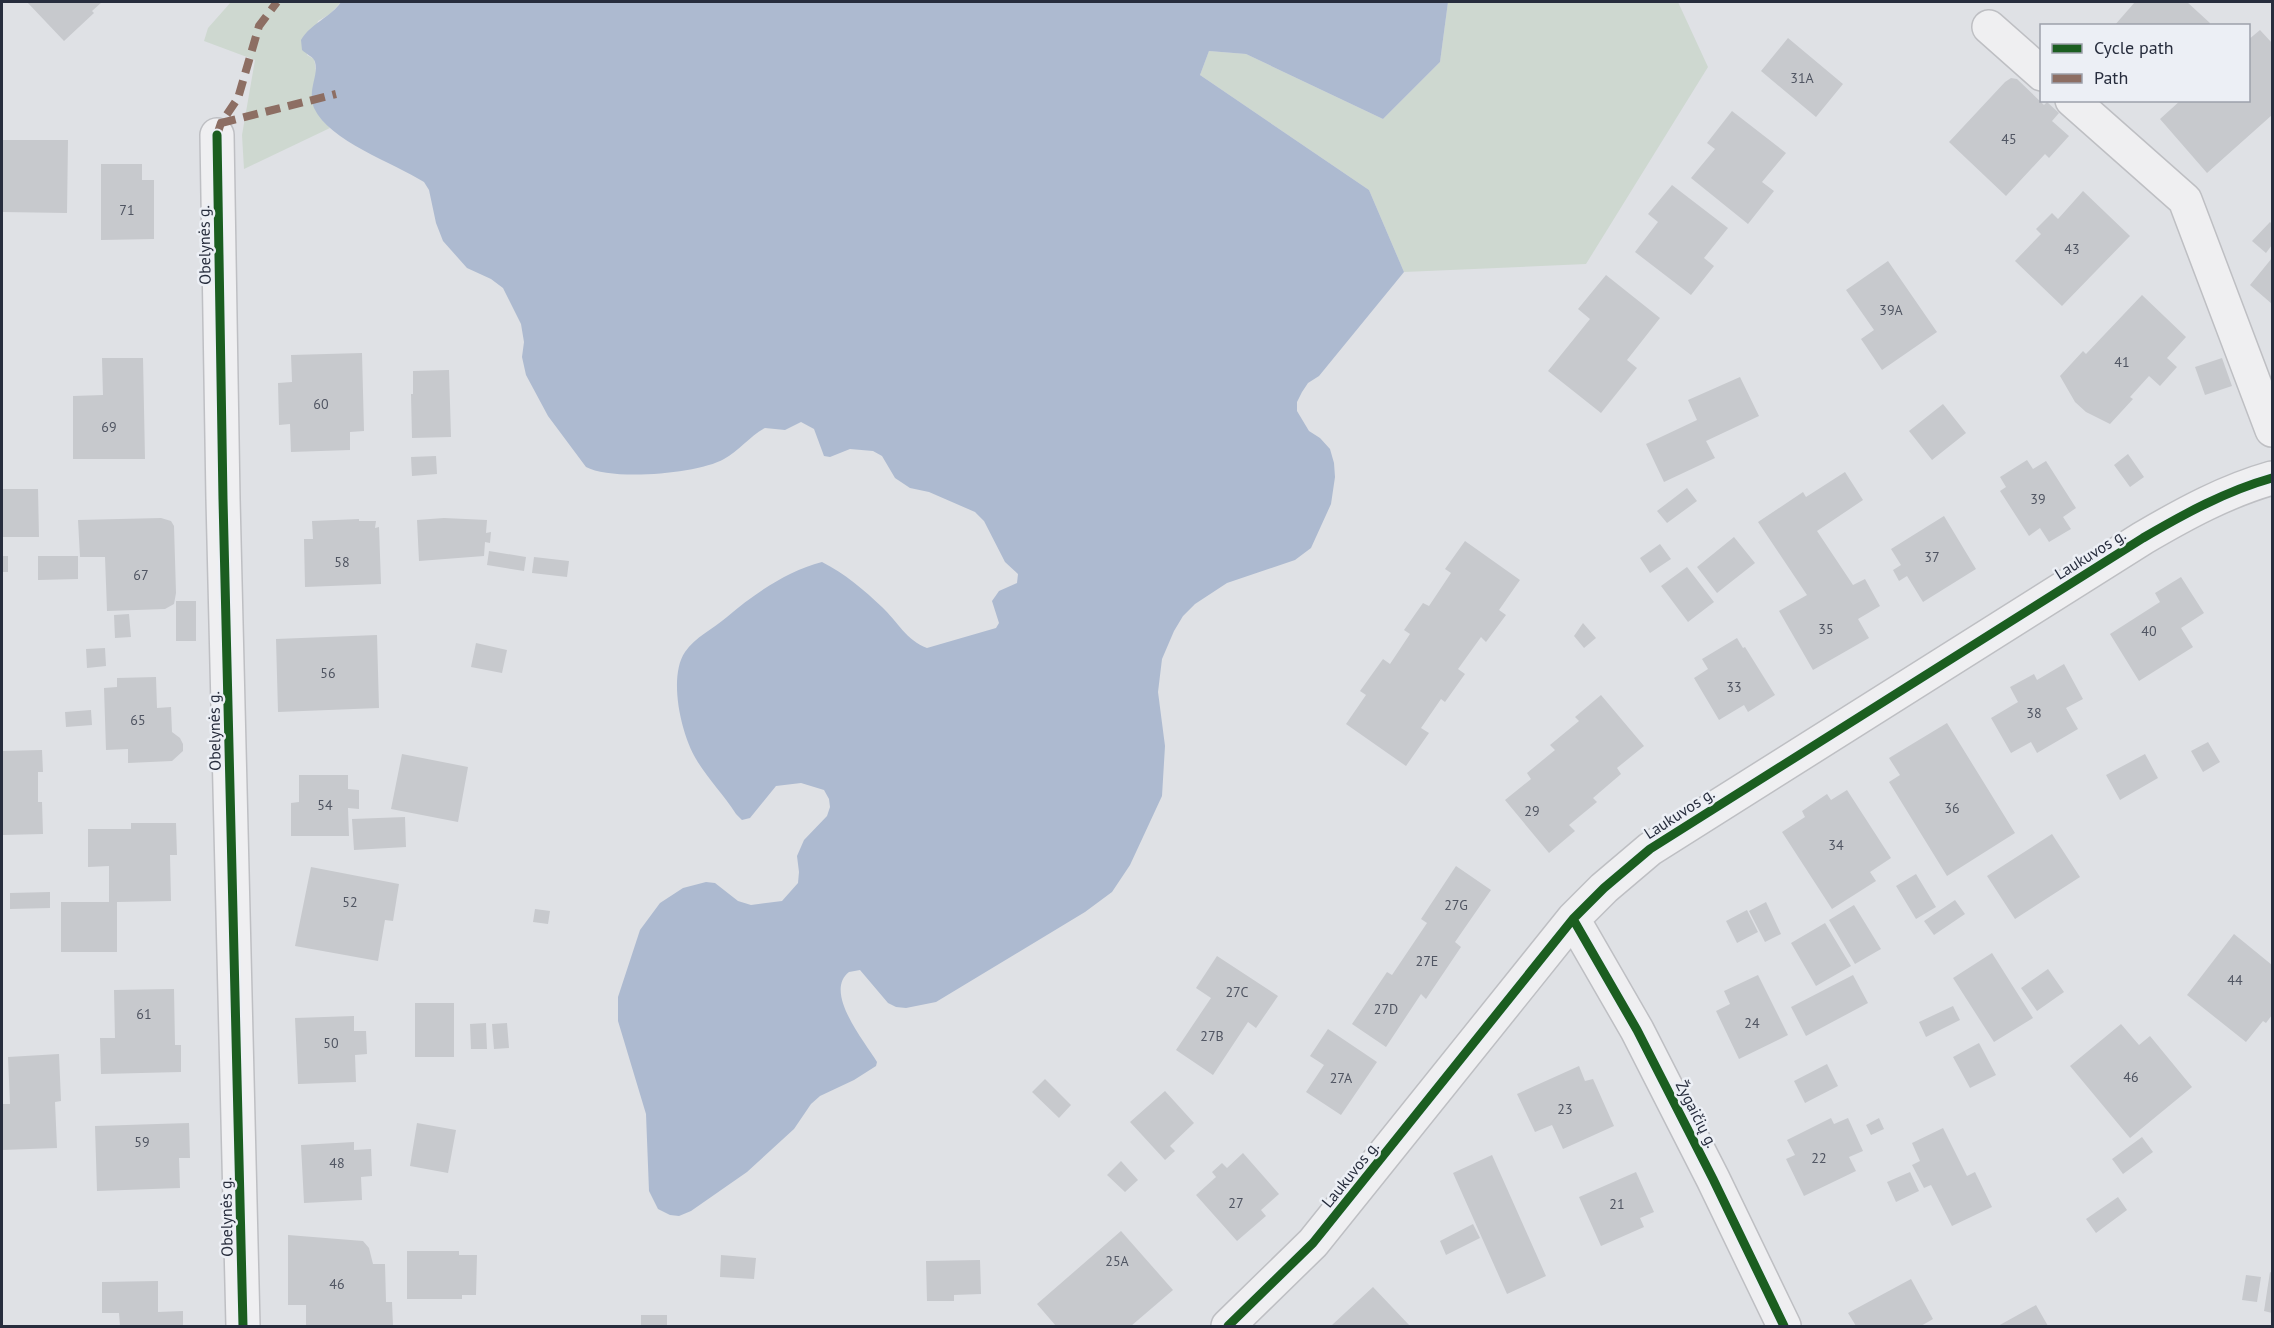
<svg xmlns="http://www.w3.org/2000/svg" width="2274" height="1328" font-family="'PT Sans',sans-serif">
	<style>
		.green { fill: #ced8d0 }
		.water { fill: #adbad0 }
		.building { fill: #c7c9cd }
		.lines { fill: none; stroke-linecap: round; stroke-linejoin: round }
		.minor-casing { stroke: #bebfc3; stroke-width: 36 }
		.minor { stroke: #efeff1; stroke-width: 33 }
		.quiet { stroke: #8d6e63; stroke-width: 8; stroke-dasharray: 15 8; stroke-linecap: butt }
		.cycleway-casing { stroke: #eceff5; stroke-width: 13 }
		.cycleway { stroke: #1b5e20; stroke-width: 9 }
		.labels { text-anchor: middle; stroke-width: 5; stroke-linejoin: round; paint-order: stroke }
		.number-label { font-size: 14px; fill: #505562 }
		.street-label { font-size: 16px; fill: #272d3d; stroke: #eceff5 }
	</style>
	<rect width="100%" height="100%" fill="#dfe1e5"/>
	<path class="green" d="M231,2H341L330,14L318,21L307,55L314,59L315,64L321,119L330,128L244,169L242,135L255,60L204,41L208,28Z
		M1448,2H1678L1708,67L1586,264L1404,272L1369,190L1200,75L1209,51L1246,54L1383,119L1440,62Z"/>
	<path class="water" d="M341,2H1448L1440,62L1383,119L1246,54L1209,51L1200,75L1369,190L1404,272L1319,376L1308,383L1302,392L1297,402V411L1309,431L1320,438L1330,449L1334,463L1335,477L1331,504L1311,548L1295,560L1227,583L1195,604L1183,616L1174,631L1162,659L1158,692L1165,746L1162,796L1130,865L1112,892L1085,912L936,1002L906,1008L896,1007L888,1003L860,970L849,972C823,992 865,1042 877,1062L876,1066L854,1080L820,1096L811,1104L794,1129L747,1172L691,1211L679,1216L670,1215L658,1209L649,1191L646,1114L618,1021V997L640,930L660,903L683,888L706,882L715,883L738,901L751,905L782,901L798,883L799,872L797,856L804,840L827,816L830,807L829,799L824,790L801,783L776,786L750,818L742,820L736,814C724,795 707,778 696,759C681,734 668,677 685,652C695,637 713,629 727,617C754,594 787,571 822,562C844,573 864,590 882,607C897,621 907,641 927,648L996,628L999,623L992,601L999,591L1017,583L1018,574L1005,562L984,521L975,512L929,492L910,488L895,478L882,456L873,451L850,449L830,457L824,456L814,429L801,422L785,430L765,428C750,436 739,451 724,459C698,474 612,481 586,467L548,416L526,375L522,357L524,342L521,324L503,288L491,279L467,268L443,241L436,223L429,190L424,182C394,163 329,141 314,108C307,89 319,76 315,62C314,57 306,54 302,50L301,40C311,23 330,18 341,2Z"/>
	<path class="building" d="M27,2H102L92,11L94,13L64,41Z
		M2135,2H2187L2210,23L2208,26H2114Z
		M2260,30L2272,43V115L2207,173L2160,119L2181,100H2248V40Z
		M1788,38L1843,84L1816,117L1761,71Z
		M2011,78L2017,79L2044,105L2047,102L2059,113L2052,121L2069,136L2049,158L2045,154L2006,196L1949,142L2005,82Z
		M1732,111L1786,153L1762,182L1774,191L1748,224L1691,178L1715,149L1707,143Z
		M3,140H68L67,213L2,212Z
		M101,164H142V180H154V239L101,240Z
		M1672,185L1728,228L1704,258L1714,266L1691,295L1635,252L1658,222L1648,214Z
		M2083,191L2130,236L2062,306L2015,261L2041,234L2036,229L2052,213L2058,219Z
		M2270,222L2272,224V245L2266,253L2252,241Z
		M2272,258V304L2250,285Z
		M1888,261L1937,332L1882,370L1861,339L1874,330L1846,290Z
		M1606,275L1660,318L1627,360L1637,368L1601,413L1548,371L1590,319L1578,309Z
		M2142,295L2186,337L2167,358L2177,367L2160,386L2149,376L2130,397L2133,399L2110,424L2086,412L2075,402L2060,376L2083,351L2086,354Z
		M362,353L364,431L350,432V450L291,452L290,424L279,425L278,383L292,382L291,355Z
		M102,358H143L145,459H73V396L103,395Z
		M2222,358L2232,386L2205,395L2195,367Z
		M449,370L451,437L412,438L411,394H413V371Z
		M1740,377L1759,416L1706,441L1715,458L1664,482L1646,444L1697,420L1688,400Z
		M1943,404L1966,433L1932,460L1909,431Z
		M2128,454L2144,477L2130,487L2114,465Z
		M436,456L437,474L412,476L411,457Z
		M2027,460L2033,469L2046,461L2076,508L2063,517L2071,529L2049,542L2040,528L2029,536L2000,491L2006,487L2000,477Z
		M1845,472L1863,500L1817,531L1853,585L1865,579L1880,606L1858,619L1869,638L1813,670L1779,611L1807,595L1758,522L1803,492L1806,497Z
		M1687,488L1697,501L1667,523L1657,511Z
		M2,489H38L39,537H2Z
		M1944,516L1976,569L1923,602L1907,576L1899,581L1893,570L1901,565L1891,549Z
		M161,518L171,521L174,526L176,593L174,604L165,609L107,611L105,557H80L78,520Z
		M444,518L487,520L486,533L491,532L490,543L485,542L484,556L419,561L417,520Z
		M359,519V521H376L375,528L379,527L381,584L305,587L304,539H313L312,521Z
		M1734,537L1755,563L1717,593L1697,567Z
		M1465,541L1520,580L1499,610L1506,615L1486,642L1481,637L1458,669L1465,674L1445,702L1441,699L1421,728L1429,733L1406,766L1346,724L1366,695L1360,691L1383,659L1390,664L1410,634L1404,630L1423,603L1429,606L1451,573L1445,569Z
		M1660,544L1671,559L1650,573L1640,558Z
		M489,551L526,557L524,571L487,565Z
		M2,556H8V572H2Z
		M38,556H78V579L38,580Z
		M534,557L569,561L567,577L532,573Z
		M1687,567L1714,602L1688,622L1661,586Z
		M2181,577L2204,613L2181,628L2193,647L2139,681L2110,634L2160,602L2155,593Z
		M176,601H196V641H176Z
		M129,614L131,637L115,638L114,615Z
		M1583,623L1596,638L1584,648L1574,636Z
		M377,635L379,708L278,712L276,639Z
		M1737,638L1743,648L1745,647L1775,695L1748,712L1744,705L1719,720L1694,678L1708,669L1702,659Z
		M476,643L507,650L502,673L471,667Z
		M105,648L106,666L87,668L86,649Z
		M2064,664L2083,699L2066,708L2078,729L2037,753L2031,742L2011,753L1991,718L2018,702L2010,687L2034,674L2037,680Z
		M156,677L157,708L171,707L172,732L180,738L183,744V751L172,761L128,763V749L106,750L104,688L117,687V678Z
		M1601,695L1644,746L1617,768L1621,774L1593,798L1597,802L1569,825L1575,831L1549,853L1505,800L1531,779L1527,773L1555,750L1550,745L1579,721L1575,717Z
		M91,710L92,725L66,727L65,712Z
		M1947,723L2015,833L1947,876L1889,782L1900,775L1889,758Z
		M2208,742L2220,762L2203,772L2191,751Z
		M42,750L43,772H38V802H42L43,834L3,835L2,751Z
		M402,754L468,767L458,822L391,809Z
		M2145,754L2158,778L2120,800L2106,775Z
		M299,775H348V789L359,790V809L348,808L349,836H291V803L299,802Z
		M1847,790L1891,858L1870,872L1876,881L1832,909L1782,832L1805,817L1802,811L1827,794L1831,800Z
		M405,817L406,847L354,850L352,819Z
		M131,823H176L177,855H170L171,901L117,902V952H61V902H109V866L88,867V829H131Z
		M2052,834L2080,877L2015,919L1987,876Z
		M1456,866L1491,890L1455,942L1461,947L1426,999L1421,994L1386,1047L1352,1024L1387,972L1392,975L1427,923L1421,919Z
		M311,867L399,884L393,921L385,920L378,961L295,946Z
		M1916,874L1936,907L1916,919L1896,886Z
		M50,892V908L10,909V893Z
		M1955,900L1965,914L1934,935L1924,921Z
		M1766,902L1781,934L1765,942L1749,911Z
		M1854,905L1881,949L1855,964L1829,920Z
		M535,909L550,911L548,924L533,922Z
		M1747,910L1758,932L1737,943L1726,921Z
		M1825,923L1851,966L1816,986L1791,943Z
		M2234,934L2272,965V1015L2266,1023L2263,1021L2246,1042L2187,995Z
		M1992,953L2033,1018L1994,1042L1953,978Z
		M1217,956L1278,996L1256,1028L1248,1022L1213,1075L1176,1050L1211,998L1196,988Z
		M2048,969L2064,992L2037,1011L2021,988Z
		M1758,975L1788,1035L1739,1059L1716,1011L1730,1004L1724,991Z
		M1853,975L1868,1003L1806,1036L1791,1007Z
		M174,989L175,1045H181V1072L101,1074L100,1038H115L114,990Z
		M415,1003H454V1057H415Z
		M1953,1006L1960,1020L1926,1037L1919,1022Z
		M354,1016V1031H366L367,1054L355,1055L356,1082L298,1084L295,1018Z
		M486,1023L487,1049H471L470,1024Z
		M507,1023L509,1048L494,1049L492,1024Z
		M2121,1024L2139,1045L2150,1036L2192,1087L2130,1138L2070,1066Z
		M1328,1029L1377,1062L1341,1115L1306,1092L1324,1065L1310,1056Z
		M1979,1043L1996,1075L1970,1088L1953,1057Z
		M59,1054L61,1101L55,1102L57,1148L2,1150V1104H10L8,1057Z
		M1827,1064L1838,1086L1805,1103L1794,1081Z
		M1579,1066L1585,1081L1593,1079L1614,1126L1563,1149L1552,1125L1535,1132L1517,1094Z
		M1045,1079L1071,1105L1059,1118L1032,1092Z
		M1165,1091L1194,1123L1170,1146L1175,1151L1165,1160L1130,1122Z
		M1831,1118L1834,1124L1848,1118L1863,1151L1849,1157L1856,1171L1804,1196L1786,1159L1795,1155L1787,1140Z
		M1879,1118L1884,1129L1871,1135L1866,1125Z
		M189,1123L190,1158H179L180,1188L97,1191L95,1126Z
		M417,1123L456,1130L448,1173L410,1166Z
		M1943,1128L1967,1176L1975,1172L1992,1207L1952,1226L1931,1185L1924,1188L1912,1165L1920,1161L1912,1143Z
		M2142,1137L2153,1152L2123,1174L2112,1159Z
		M354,1142V1150L371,1149L372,1176L361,1177L362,1200L304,1203L301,1145Z
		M1243,1153L1279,1194L1261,1210L1266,1216L1237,1241L1196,1195L1216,1177L1212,1172L1222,1163L1227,1168Z
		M1492,1155L1546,1276L1507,1294L1453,1173Z
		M1121,1161L1138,1180L1125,1192L1107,1175Z
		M1636,1172L1654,1212L1640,1218L1644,1227L1601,1246L1579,1197Z
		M1910,1172L1919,1191L1896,1202L1887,1182Z
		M2118,1197L2127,1210L2096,1233L2086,1219Z
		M1473,1224L1480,1238L1446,1255L1440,1241Z
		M1121,1231L1173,1290L1131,1326H1056L1037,1304Z
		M288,1235L363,1241L369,1248L373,1264H385L386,1302H392L393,1326H306V1305H288Z
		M407,1251H459V1255H477L476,1295H462V1299H407Z
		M721,1255L756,1258L754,1279L720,1277Z
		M980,1260L981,1294L954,1295V1301H927L926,1261Z
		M2270,1272L2272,1273V1313L2264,1311Z
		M2246,1275L2261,1277L2257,1302L2242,1300Z
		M1911,1279L1933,1319L1921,1326H1856L1848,1313Z
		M158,1281V1312L183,1311V1326H120L119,1313H102V1282Z
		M1373,1287L1410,1326H1334L1332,1325Z
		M2036,1305L2048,1326H1998Z
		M641,1315H667V1326H641Z"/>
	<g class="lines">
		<defs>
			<path id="minor" d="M1989,27L2042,74
				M2072,100L2185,200L2272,430
				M217,135L223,499L243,1326
				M1573,919L1637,1030L1713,1179L1784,1326
				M1228,1326L1313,1243L1573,919L1604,888L1650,849L2143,538C2184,514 2226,491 2272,478"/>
		</defs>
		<use href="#minor" class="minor-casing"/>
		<use href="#minor" class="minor"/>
		<path class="quiet" d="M221,123L336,94
			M217,135L221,123L238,98L259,26L277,2"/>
		<defs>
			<path id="cycleway" d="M217,135L223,499L243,1326
				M1573,919L1637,1030L1713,1179L1784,1326
				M1228,1326L1313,1243L1573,919L1604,888L1650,849L2143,538C2184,514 2226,491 2272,478"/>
		</defs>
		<use href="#cycleway" class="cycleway-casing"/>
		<use href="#cycleway" class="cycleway"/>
	</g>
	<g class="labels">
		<g class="number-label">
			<text x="1802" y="83">31A</text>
			<text x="2009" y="144">45</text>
			<text x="127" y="215">71</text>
			<text x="2072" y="254">43</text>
			<text x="1891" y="315">39A</text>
			<text x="2122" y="367">41</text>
			<text x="321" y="409">60</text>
			<text x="109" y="432">69</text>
			<text x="2038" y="504">39</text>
			<text x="1932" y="562">37</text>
			<text x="342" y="567">58</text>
			<text x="141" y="580">67</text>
			<text x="1826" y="634">35</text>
			<text x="2149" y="636">40</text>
			<text x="328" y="678">56</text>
			<text x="1734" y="692">33</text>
			<text x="2034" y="718">38</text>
			<text x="138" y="725">65</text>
			<text x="325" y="810">54</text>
			<text x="1952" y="813">36</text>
			<text x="1532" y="816">29</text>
			<text x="1836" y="850">34</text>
			<text x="350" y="907">52</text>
			<text x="1456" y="910">27G</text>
			<text x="1427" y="966">27E</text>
			<text x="2235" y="985">44</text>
			<text x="1237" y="997">27C</text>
			<text x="1386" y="1014">27D</text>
			<text x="144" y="1019">61</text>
			<text x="1752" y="1028">24</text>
			<text x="1212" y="1041">27B</text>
			<text x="331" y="1048">50</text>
			<text x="2131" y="1082">46</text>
			<text x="1341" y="1083">27A</text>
			<text x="1565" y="1114">23</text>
			<text x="142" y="1147">59</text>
			<text x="1819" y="1163">22</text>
			<text x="337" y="1168">48</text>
			<text x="1236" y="1208">27</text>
			<text x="1617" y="1209">21</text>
			<text x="1117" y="1266">25A</text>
			<text x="337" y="1289">46</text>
		</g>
		<g class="street-label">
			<text transform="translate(204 245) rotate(-91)" y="6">Obelynės g.</text>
			<text transform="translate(2090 554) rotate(-32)" y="6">Laukuvos g.</text>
			<text transform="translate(214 731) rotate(-91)" y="6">Obelynės g.</text>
			<text transform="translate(1679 813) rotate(-33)" y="6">Laukuvos g.</text>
			<text transform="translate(1697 1114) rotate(63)" y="6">Žygaičių g.</text>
			<text transform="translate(1350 1174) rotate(-51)" y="6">Laukuvos g.</text>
			<text transform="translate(226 1217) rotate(-91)" y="6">Obelynės g.</text>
		</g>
	</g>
	<rect width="2274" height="1328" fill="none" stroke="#272d3d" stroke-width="6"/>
	<rect x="2040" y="24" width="210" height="78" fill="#eceff5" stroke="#9da1ab" stroke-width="1.5"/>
	<rect x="2052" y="44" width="30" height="9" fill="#1b5e20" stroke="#9da1ab" stroke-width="1.5"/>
	<text x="2094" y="54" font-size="18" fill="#272d3d">Cycle path</text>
	<rect x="2052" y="74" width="30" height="9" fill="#8d6e63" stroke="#9da1ab" stroke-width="1.5"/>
	<text x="2094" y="84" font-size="18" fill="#272d3d">Path</text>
</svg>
